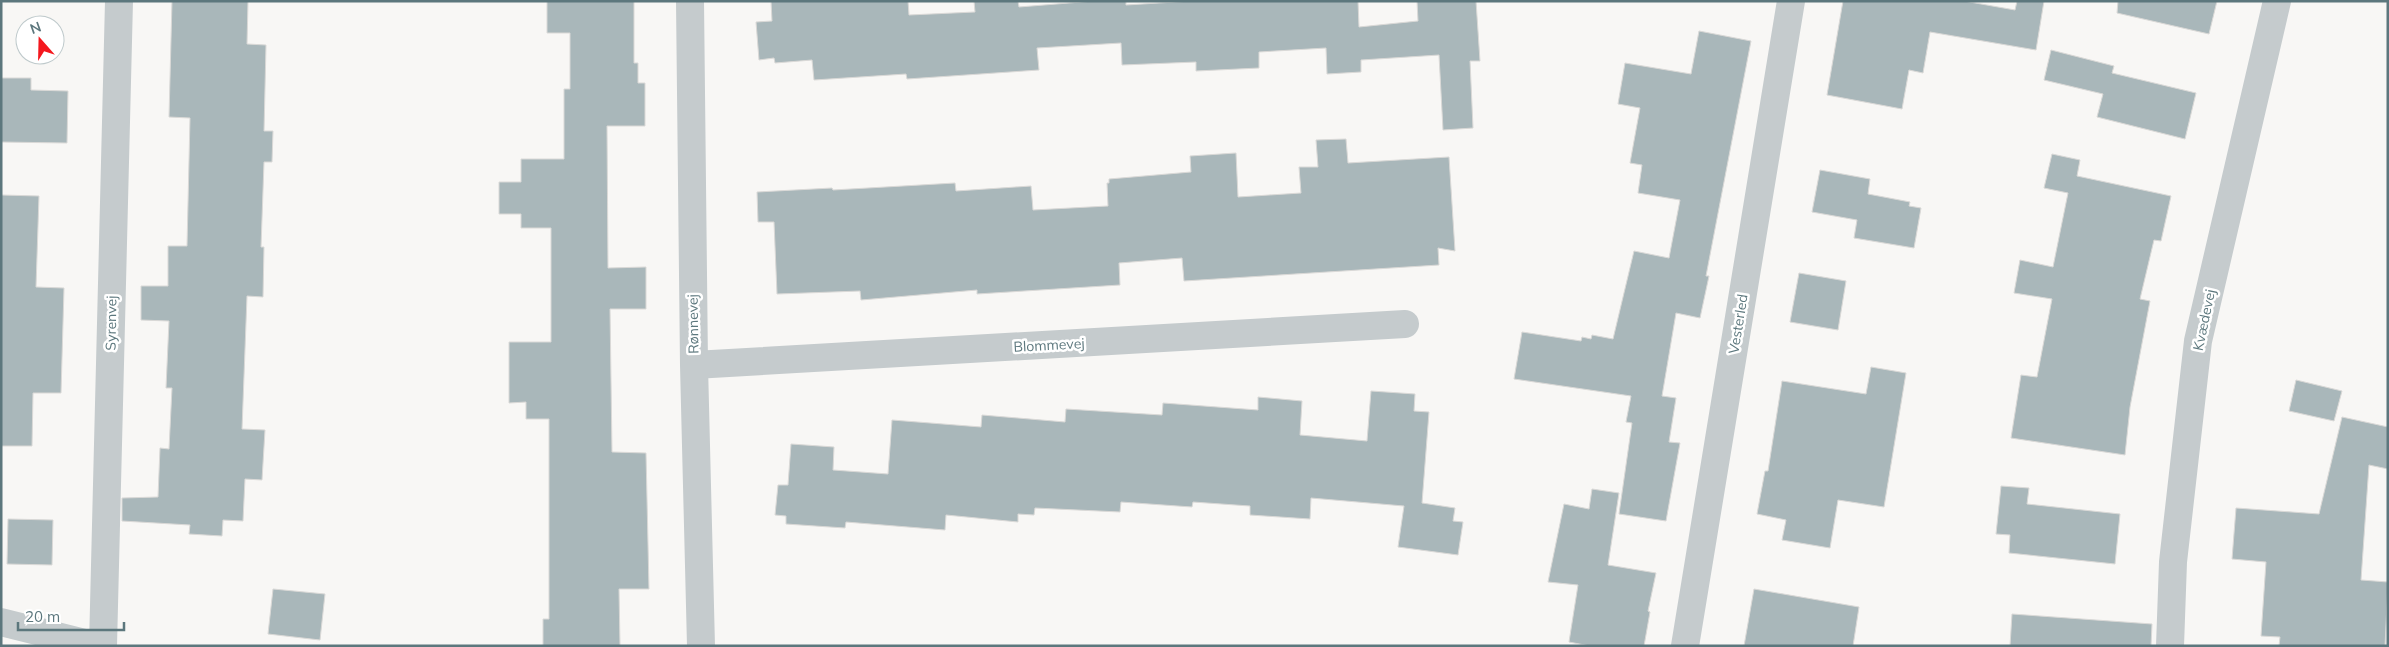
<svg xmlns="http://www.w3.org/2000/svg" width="2389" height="647" font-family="Mulish,sans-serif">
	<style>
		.building { fill: #a9b7ba; stroke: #dad9d7 }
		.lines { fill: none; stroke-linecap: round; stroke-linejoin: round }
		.minor { stroke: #c5cbcd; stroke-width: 28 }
		.labels { text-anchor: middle; stroke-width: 5; stroke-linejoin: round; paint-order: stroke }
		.street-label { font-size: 14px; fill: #5c777d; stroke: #fff }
	</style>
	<rect width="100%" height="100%" fill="#f8f7f5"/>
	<path class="building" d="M172,1H248L247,44L266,45L264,131H273L272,162H264L261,247H264L263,297L247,296L242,429L265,430L262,480L245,479L243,521L223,520L222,536L189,534L190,525L122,521V498L158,497L160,448L169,449L172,388H166L169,321L141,320V286H168V246H187L190,118L169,117Z
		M547,1H634V63H638V83H645V126H607L608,268L646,267V309H610L612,452L646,453L649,589H619L620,646H543V619H549V419H526V402L509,403V342H551V228H521V214H499V182H521V159H564V89H570V33H547Z
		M771,1H908L909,15L975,12L974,1H1018L1019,7L1094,1H1126V5L1192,1H1358L1359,27L1418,21L1417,1H1476L1480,61H1470L1473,128L1443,130L1439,55L1361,60V72L1327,74L1326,48L1259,52V68L1196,71V62L1122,65L1121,43L1037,48L1039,70L907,79L906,74L814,80L812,60L775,63L774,58L759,60L756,22L772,21Z
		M1843,1H1964L2015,10L2017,1H2044L2036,50L1930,32L1923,73L1909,70L1902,109L1827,95Z
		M2118,1H2217L2209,34L2117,13Z
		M1699,31L1751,41L1706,276H1709L1700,318L1676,313L1662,396L1676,398L1669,442L1680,443L1666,521L1619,514L1632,423L1626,422L1631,396L1514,379L1522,332L1581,341L1582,337L1591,339L1592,335L1613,339L1634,251L1669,258L1680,200L1638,193L1642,165L1630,163L1640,108L1618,104L1625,63L1691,74Z
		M2051,50L2114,66L2112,73L2196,93L2185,139L2097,117L2103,94L2044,80Z
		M1,78H31V90L68,91L67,143L1,142Z
		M1346,139L1348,163L1449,157L1455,251L1438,248L1439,265L1184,281L1182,258L1119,263L1120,285L977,294V290L861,300L860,291L777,294L774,222H758L757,192L832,188L833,190L955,183L956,191L1031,186L1033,210L1108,206L1107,183H1109V179L1191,172L1190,156L1236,153L1238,197L1301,193L1299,167H1318L1316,140Z
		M2052,154L2080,160L2077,176L2171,196L2161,241L2154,240L2140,299L2150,301L2130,407L2125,455L2011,438L2021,375L2037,377L2052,299L2014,293L2020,260L2053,267L2068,193L2044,188Z
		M1820,170L1870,179L1868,194L1910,202L1909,206L1921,208L1914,248L1854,238L1857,220L1812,212Z
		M1,195L39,196L36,287L64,288L61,393H33L32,446H1Z
		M1799,273L1846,281L1838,330L1790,322Z
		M1871,367L1906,373L1884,507L1838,500L1830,548L1782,540L1786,520L1757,514L1765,471H1768L1782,381L1866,394Z
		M2296,380L2342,391L2334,421L2289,411Z
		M1371,391L1415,394L1414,411L1429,412L1422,503L1455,508L1453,521L1463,522L1458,555L1398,547L1404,506L1311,498L1310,519L1250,515V506L1193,502L1192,507L1121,502L1120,512L1035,508L1034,515L1018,514V522L946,515L945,530L846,522L845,528L786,524V516L775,515L778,485H788L791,444L834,447L833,470L888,474L892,420L981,427L982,415L1065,422L1066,409L1162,415L1163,403L1258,410V397L1302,401L1300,435L1367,441Z
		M2342,417L2388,427V469L2369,465L2361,580L2388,582L2385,646H2279L2280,637L2261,636L2266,562L2232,559L2236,508L2319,514Z
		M2001,486L2029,488L2027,504L2120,514L2115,564L2009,553L2010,535L1996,534Z
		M1592,489L1619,493L1608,565L1656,573L1648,611L1650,612L1644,646H1590L1569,642L1578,585L1548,582L1564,504L1589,509Z
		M8,519L53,520L52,565L7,564Z
		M273,589L325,594L320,640L268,634Z
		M1754,589L1859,607L1853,646H1744Z
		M2012,614L2152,624L2151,646H2010Z"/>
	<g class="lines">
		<path class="minor" d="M690,1L694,365L701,646
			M694,365L1405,324
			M1,622L97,646
			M103,646L119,1
			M1685,646L1791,1
			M2170,646L2173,562L2198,341L2277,1"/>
	</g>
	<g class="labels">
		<g class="street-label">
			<text transform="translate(2204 320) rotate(-78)" y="5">Kvædevej</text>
			<text transform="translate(111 323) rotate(-89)" y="5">Syrenvej</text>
			<text transform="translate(693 324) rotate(-91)" y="5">Rønnevej</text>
			<text transform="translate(1738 324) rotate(-81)" y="5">Vesterled</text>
			<text transform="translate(1049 345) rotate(-3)" y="5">Blommevej</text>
		</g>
	</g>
	<rect width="2389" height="647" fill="none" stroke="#5c777d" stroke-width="5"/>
	<g transform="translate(40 40) rotate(340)"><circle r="24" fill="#ffffff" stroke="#bec9cb"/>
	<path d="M0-4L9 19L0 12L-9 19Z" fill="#f4181e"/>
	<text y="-8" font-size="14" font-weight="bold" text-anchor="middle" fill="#5c777d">N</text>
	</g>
	<path d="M18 622v8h106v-8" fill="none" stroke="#5c777d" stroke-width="2.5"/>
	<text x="25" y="622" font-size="15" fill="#5c777d" stroke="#ffffff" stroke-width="4" paint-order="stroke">20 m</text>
</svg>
